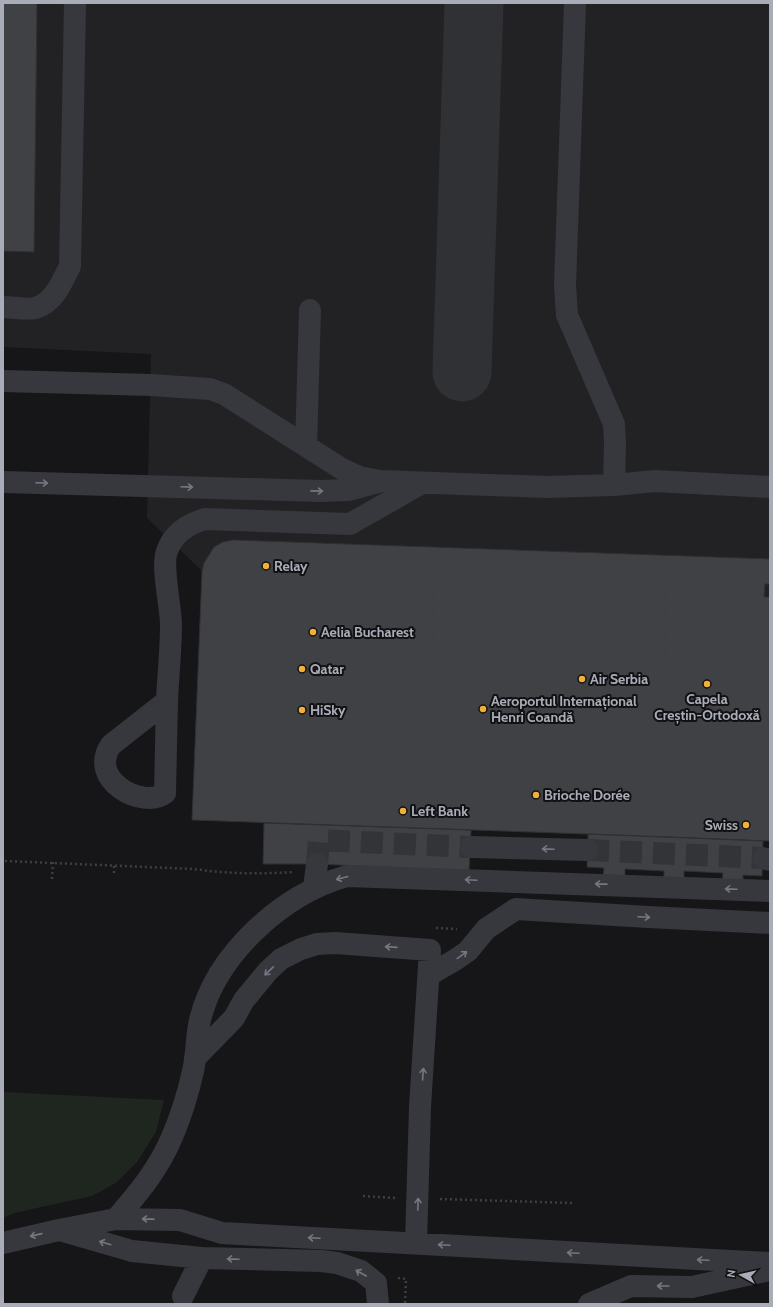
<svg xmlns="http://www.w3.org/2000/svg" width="773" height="1307" font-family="Cabin,sans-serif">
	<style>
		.built { fill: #222225 }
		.green { fill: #1e261f }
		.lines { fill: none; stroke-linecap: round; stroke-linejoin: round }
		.taxiway { stroke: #303135; stroke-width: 59 }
		.building { fill: #404145; stroke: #303034 }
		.minor-tunnel { stroke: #333438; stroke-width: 22; stroke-dasharray: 22 11; stroke-linecap: butt }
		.path { stroke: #3d3f44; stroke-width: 2.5; stroke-dasharray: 2 3; stroke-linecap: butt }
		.minor { stroke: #37383d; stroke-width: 22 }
		.oneway { stroke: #757881 }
		.poi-dot { fill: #f2b134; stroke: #111113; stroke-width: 1.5 }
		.labels { text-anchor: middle; stroke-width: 4; stroke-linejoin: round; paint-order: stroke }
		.poi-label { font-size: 14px; font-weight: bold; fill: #a8adb8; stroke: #111113; text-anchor: start }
	</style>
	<rect width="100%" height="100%" fill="#161618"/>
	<path class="built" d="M3,3H770V841L671,837L192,820L202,571L147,518L151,354L3,347Z"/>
	<path class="green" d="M3,1092L164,1100L156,1132L137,1162L116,1183L92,1196L14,1213L3,1218Z"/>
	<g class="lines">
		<path class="taxiway" d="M462,372L474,3"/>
	</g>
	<path class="building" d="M3,3H37L34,252L3,251Z
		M233,540L770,559V584H765L764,597H770V841L671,837L192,820L202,571L204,563L214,547L223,542Z
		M264,823L471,830L469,871L317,864H263Z
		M588,834L763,841L762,876L743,875V883L722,882L723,873L684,871V881L664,880V871L625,869V880L603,878L604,868L587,867Z"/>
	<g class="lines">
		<path class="minor-tunnel" d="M587,850L763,858
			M317,864L319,840L471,847"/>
		<path class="path" d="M433,583L435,659
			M664,583L666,661
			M5,861L194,869C228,874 261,874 294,872
			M114,866V876
			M52,879L53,862
			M436,928L457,929
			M363,1196L395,1198
			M440,1199L573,1203
			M398,1278L406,1279L405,1304"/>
		<path class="minor" d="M575,3L565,285L567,315L614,424L615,442L614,485
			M3,307C11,307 27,310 35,308C54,303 62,282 70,266L75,3
			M3,381L151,385L210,389L224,394L342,469L359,477L380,481L547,487L614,485L655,481L770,487
			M306,446L310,310
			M3,482L321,491L348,490L378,482
			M167,701L165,793C143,810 87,780 111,745L167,701C168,676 171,650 171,625C171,606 161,567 167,551C173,534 188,524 205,519L350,524L422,483
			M471,847L587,850
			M763,858L770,860
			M314,888L317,864
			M429,975L455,960L468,951L486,929L516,909L648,917L770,923
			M195,1058L234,1018L244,1000L268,971L281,959L301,949L317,944L335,943L430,950L420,1107L416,1243
			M116,1219C139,1192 158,1170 172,1137C181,1116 188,1094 193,1071C197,1055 196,1037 200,1020C216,954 283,894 347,876L770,891
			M63,1231L132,1251L202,1258L321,1261L337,1263L361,1271L376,1283L378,1304
			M3,1243L59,1230L116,1219L180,1220L222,1233L770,1263
			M183,1296L202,1258
			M589,1304L631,1286L692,1287L765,1271"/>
	</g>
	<defs><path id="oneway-shaft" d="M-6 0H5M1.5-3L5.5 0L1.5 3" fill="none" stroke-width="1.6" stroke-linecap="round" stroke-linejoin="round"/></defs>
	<g class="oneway">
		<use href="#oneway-shaft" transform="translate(42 483) rotate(2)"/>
		<use href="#oneway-shaft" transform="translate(187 487) rotate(2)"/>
		<use href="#oneway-shaft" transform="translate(317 491) rotate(1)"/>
		<use href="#oneway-shaft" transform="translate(548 849) rotate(-178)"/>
		<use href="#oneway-shaft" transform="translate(342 878) rotate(165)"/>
		<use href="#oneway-shaft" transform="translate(471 880) rotate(-177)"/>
		<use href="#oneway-shaft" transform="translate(601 884) rotate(-179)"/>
		<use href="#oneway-shaft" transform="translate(731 889) rotate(-178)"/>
		<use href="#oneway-shaft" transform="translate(644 917) rotate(3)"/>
		<use href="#oneway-shaft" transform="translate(391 947) rotate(-176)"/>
		<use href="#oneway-shaft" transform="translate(462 955) rotate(-36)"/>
		<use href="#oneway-shaft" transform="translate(269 971) rotate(136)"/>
		<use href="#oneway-shaft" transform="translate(423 1074) rotate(-86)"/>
		<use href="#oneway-shaft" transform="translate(418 1204) rotate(-88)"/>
		<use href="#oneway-shaft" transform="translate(148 1219) rotate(-179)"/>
		<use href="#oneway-shaft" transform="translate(36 1235) rotate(167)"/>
		<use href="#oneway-shaft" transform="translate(314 1238) rotate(-177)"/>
		<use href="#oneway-shaft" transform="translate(105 1243) rotate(-163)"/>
		<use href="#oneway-shaft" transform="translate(444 1245) rotate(-177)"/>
		<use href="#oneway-shaft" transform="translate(573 1253) rotate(-177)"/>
		<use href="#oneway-shaft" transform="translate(233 1259) rotate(-178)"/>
		<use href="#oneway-shaft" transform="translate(703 1260) rotate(-177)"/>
		<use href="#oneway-shaft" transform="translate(361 1273) rotate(-150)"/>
		<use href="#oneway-shaft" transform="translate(663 1286) rotate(-180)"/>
	</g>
	<g class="poi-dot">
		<circle cx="266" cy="566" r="4"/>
		<circle cx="313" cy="632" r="4"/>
		<circle cx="302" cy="669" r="4"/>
		<circle cx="582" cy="679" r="4"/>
		<circle cx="707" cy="684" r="4"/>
		<circle cx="483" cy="709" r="4"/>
		<circle cx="302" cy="710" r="4"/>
		<circle cx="536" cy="795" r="4"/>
		<circle cx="403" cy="811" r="4"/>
		<circle cx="746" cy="825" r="4"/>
	</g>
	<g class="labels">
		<g class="poi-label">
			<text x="274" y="571">Relay</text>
			<text x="321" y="637">Aelia Bucharest</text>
			<text x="310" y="674">Qatar</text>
			<text x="590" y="684">Air Serbia</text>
			<text x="707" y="704" text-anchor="middle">Capela<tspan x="707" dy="16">Creștin-Ortodoxă</tspan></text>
			<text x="491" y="706">Aeroportul Internațional<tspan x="491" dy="16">Henri Coandă</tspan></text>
			<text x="310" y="715">HiSky</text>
			<text x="544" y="800">Brioche Dorée</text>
			<text x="411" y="816">Left Bank</text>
			<text x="738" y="830" text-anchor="end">Swiss</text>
		</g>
	</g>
	<rect width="773" height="1307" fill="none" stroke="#a8adb8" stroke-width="8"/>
	<g transform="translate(741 1275) rotate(278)" stroke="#111113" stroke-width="3" paint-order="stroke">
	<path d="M0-3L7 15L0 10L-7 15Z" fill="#a8adb8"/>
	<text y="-6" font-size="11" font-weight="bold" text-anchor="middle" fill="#a8adb8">N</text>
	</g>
</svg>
